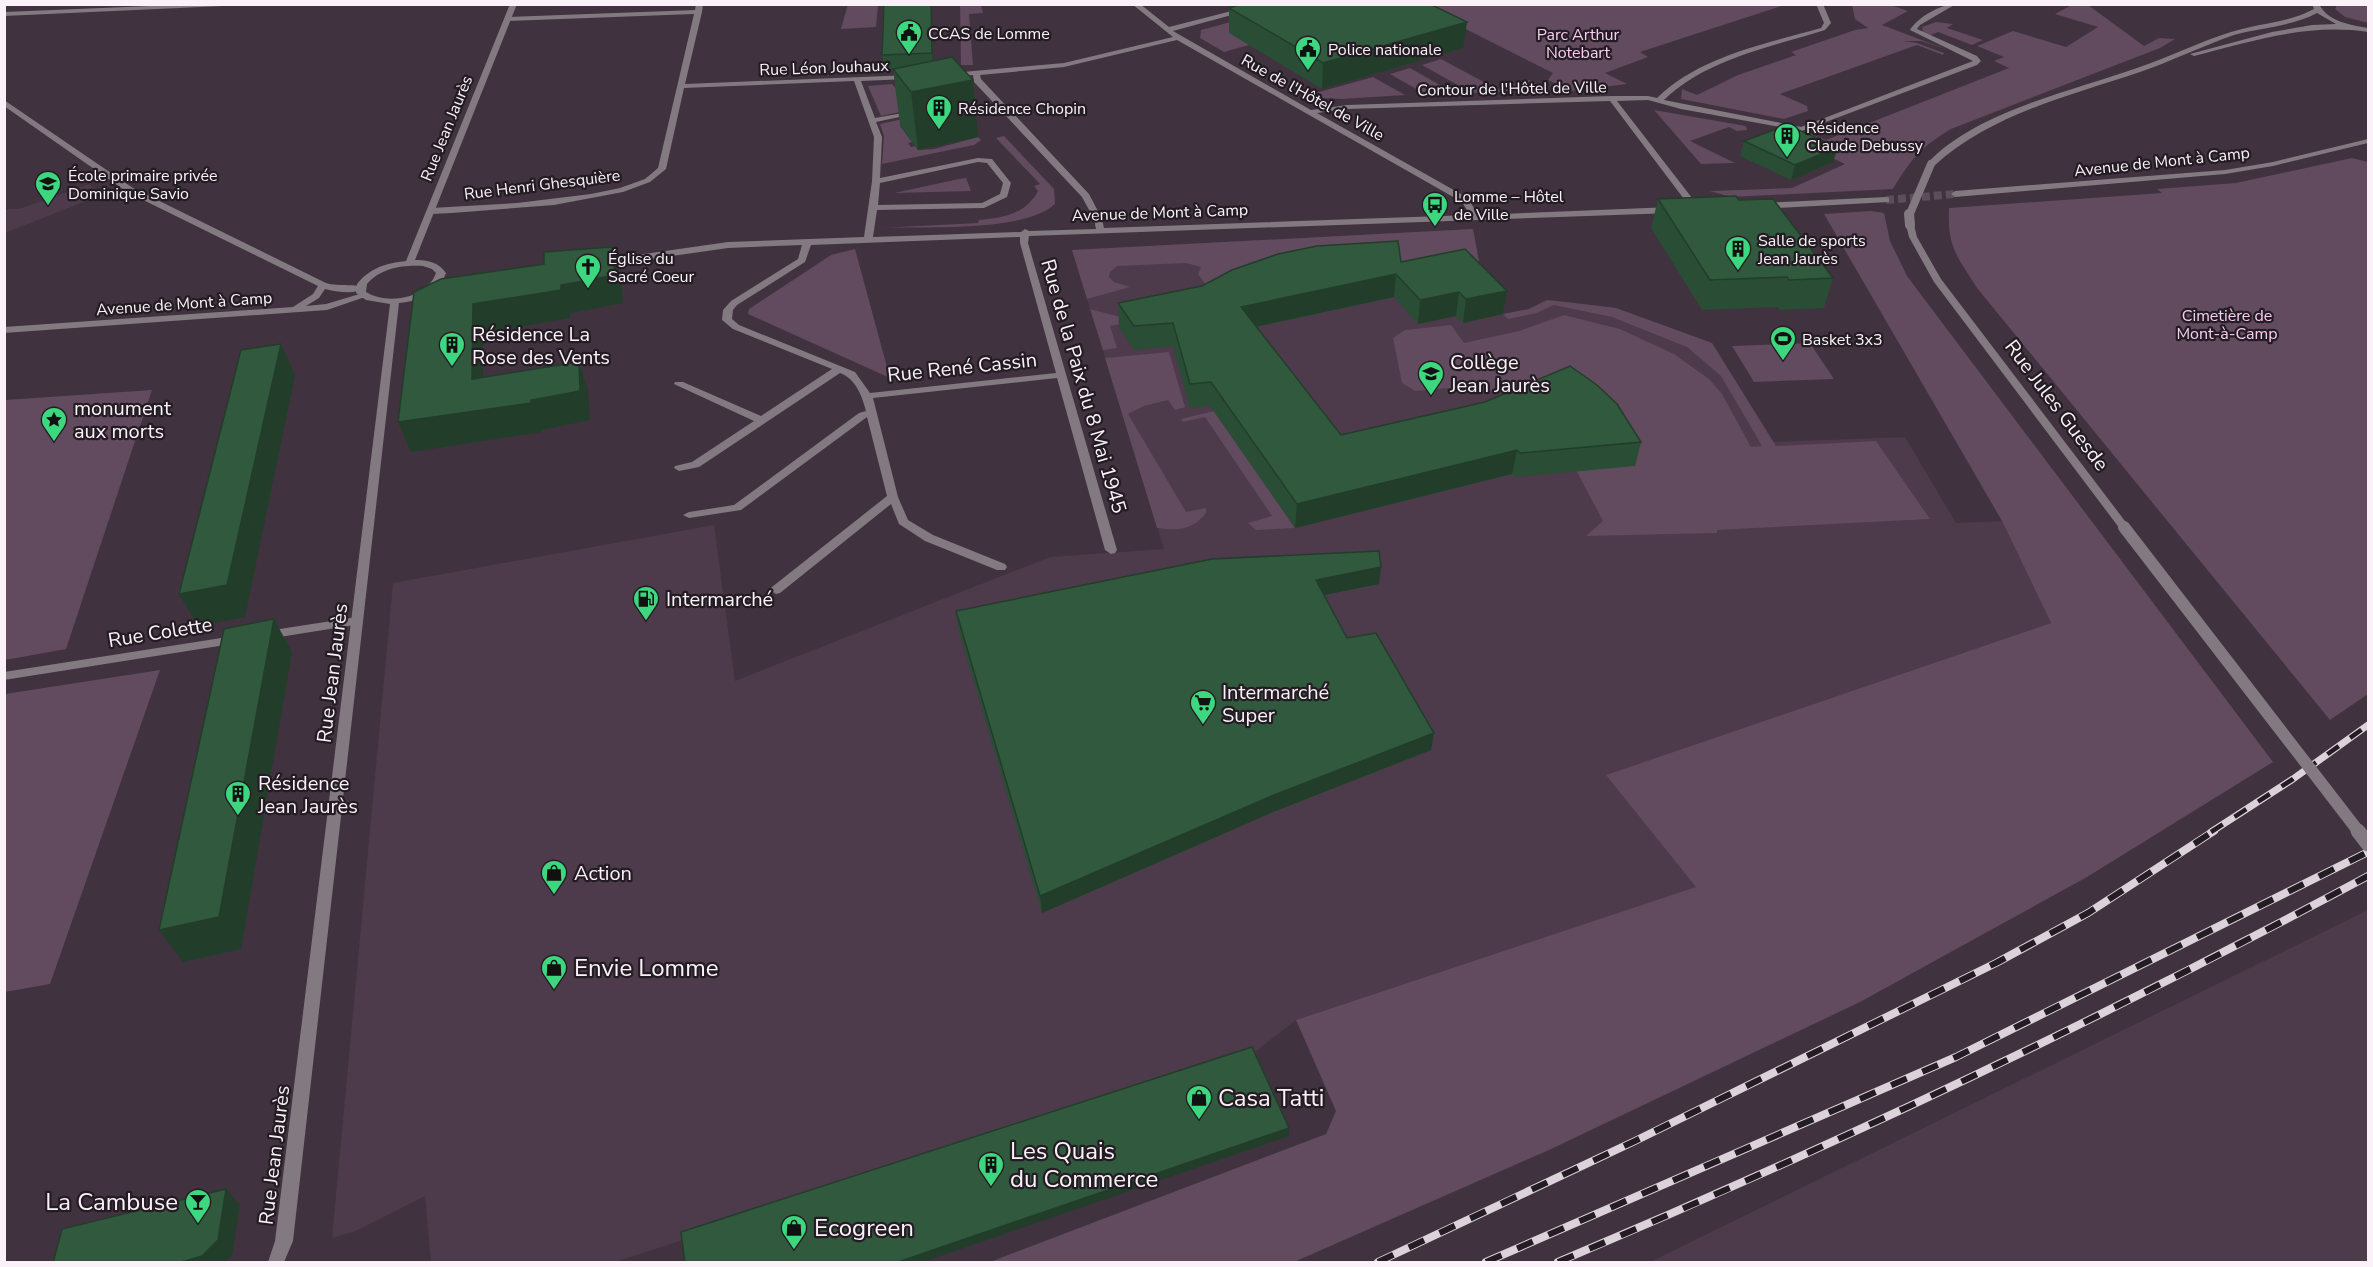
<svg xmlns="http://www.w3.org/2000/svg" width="2373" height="1267" font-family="'Nunito Sans',sans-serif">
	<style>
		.built { fill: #4d3a4b }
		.green { fill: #624a5f }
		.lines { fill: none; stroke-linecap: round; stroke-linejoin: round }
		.minor-tunnel { stroke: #5c4f5a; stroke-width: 8; stroke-dasharray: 8 4; stroke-linecap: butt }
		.minor { fill: #827a80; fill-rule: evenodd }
		.tertiary { fill: #827a80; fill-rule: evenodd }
		.rail-far1-casing { stroke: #dcd2da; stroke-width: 7 }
		.rail-casing { stroke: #dcd2da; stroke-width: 8 }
		.rail-far1 { stroke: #231c22; stroke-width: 4.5; stroke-dasharray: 14; stroke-linecap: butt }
		.rail { stroke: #231c22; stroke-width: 6; stroke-dasharray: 17; stroke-linecap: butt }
		.tertiary-bridge-far3 { stroke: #827a80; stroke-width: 8 }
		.tertiary-bridge-far2 { stroke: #827a80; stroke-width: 10 }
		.tertiary-bridge-far1 { stroke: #827a80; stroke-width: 12 }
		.tertiary-bridge { stroke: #827a80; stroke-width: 15 }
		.wall { fill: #2a4d35 }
		.shaded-wall { fill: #223e2b }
		.building { fill: #31593e; stroke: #223e2b; stroke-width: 1.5 }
		.labels { text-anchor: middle; stroke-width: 4.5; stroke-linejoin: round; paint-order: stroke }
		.far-poi-label { font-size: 16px; fill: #fbf2f9; stroke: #231c22; text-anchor: start }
		.far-park-label { font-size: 16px; fill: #fbcbf4; stroke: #231c22 }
		.far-street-label { font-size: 16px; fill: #fbf2f9; stroke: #231c22 }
		.poi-label { font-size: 20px; fill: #fbf2f9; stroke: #231c22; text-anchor: start }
		.street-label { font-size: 20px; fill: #fbf2f9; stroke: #231c22 }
		.near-poi-label { font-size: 24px; fill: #fbf2f9; stroke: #231c22; text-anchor: start }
	</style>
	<rect width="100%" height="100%" fill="#40323e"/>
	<path class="built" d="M89,184L104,194L5,233V209H19Z
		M1473,229L1480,267L1503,314L1529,309L1547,300L1570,302L1616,308L1712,343L1773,442L1905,437L1956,523L2002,521L2051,623L1607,775L1697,887L1296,1020L1251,1055L615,1262H431L425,1196L356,1231L332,1238L393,583L714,525L735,681L1050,557L1164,549L1072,250Z
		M2368,910V1262H1650Z"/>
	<path class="green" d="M848,4L878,5L876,27L841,29Z
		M960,5H981L983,13L969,14L973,65H961Z
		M1294,5L1249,45L1224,52L1200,38L1201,30Z
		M1418,5H1785L1640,52L1648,57L1605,73L1627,84L1571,91L1548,80L1553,73Z
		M1852,5H1891L1908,11L1882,25L1948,50L1921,41H1903L1917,43L1944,53L1943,55L1917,45L1780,94L1807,106L1808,111L1784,119L1681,99L1682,89L1697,95L1738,75L1796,55L1791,52L1855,30L1868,28L1855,19Z
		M2072,5H2088L2144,46L2159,38L2175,39L2160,48L1951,129C1921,147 1911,159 1893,189L1731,197L1710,191L1792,188L1845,164L1792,139L1797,132L1809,133L1826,140L2009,68L1994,61L2004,57L1977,46L2013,31L2066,47L2098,27L2055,14Z
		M2337,5H2368V23L2345,17L2335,9Z
		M1936,22L1953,24L1947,28L1983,40L1972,45L1938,32L1928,36L1923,32L1922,27Z
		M1441,59L1497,89L1530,80L1545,90L1472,93L1422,65Z
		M1410,68L1454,93L1425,94L1390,74Z
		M1373,77L1405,95L1342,99L1301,97Z
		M892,84L914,109L881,116L868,86Z
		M1654,110L1746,126L1747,130L1737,131L1729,127L1690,141L1735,163L1701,164Z
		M916,116L900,126L912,142L908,143L911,147L915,146L918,150L934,149L978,137L981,140L974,145L882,164L884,136L880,124Z
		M1004,136L1054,189L1055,204C1024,233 923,226 879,228L978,223L979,220C1003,218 1026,214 1038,191L1034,186L1040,184L996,138Z
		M2352,158L2368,162V694L2330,720L1977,288C1957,256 1947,247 1949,208L2162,193L2157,189L2236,183Z
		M966,178L971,191L894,193L959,179Z
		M1871,211L1884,213L1890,241L1907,276L2273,762L2087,877L1860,1002L1549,1150L1294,1262H990L1326,1134L1336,1111L1296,1020L1696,887L1606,775L2051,623L2002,521L1824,214Z
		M1473,229L1480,267L1217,301L1198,274L1201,267L1186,263L1117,266L1110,272L1109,277L1114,282L1130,287L1087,299L1072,250Z
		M855,249L890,378L748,314L749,309L831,255Z
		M1547,300L1616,308L1712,343L1776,446L1876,441L1930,519L1717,530V533L1586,536L1603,521L1577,472L1541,389L1494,391L1450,388L1415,391L1402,383L1393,338L1405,330L1451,325L1464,343L1519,331L1564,315L1620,329L1674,354L1709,379L1722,394L1751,447L1762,446L1721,376L1687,347L1612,317L1554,305L1537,313L1508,319L1503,314L1529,309Z
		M1090,309L1124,318L1159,317L1110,326L1117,348L1103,350Z
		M1810,343L1834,379L1754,382L1732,346Z
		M1169,352L1185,407L1175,410L1168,400L1144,406L1128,414L1186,512L1206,508V513C1193,530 1178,531 1157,528L1105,358Z
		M152,390L66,649L5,660V400Z
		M1214,411L1216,413L1295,528L1256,530L1248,523L1272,516L1205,417L1183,422L1181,419Z
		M160,670L50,984L5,992V694Z"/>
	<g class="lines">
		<path class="minor-tunnel" d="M1886,200L1955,194"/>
		<path class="minor" d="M199,4H268L4,16V12Z
			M696,4H703L702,12L685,84L911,75V79H908L861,81L875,118L914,111L918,113L876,122L882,137L880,178L978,158L992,159L1011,183L1007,197L984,208L877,210L873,237L1021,232L1025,229L1029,231L1096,229L1094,219L1082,197L974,82L973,75L952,77L948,75L952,73L1064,63L1173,37L1132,4H1140L1169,27L1259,4H1272L1173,31L1311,110L1347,105L1611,96H1648L1657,98C1700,56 1765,44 1821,28L1824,23L1816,4H1823L1831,23L1825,30C1771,47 1706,59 1664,100L1801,127L1973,61L1910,30C1918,17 1941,4 1956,4L1920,25L1917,29L1977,56L1981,61L1977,65L1802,131L1681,109L1648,100L1617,101L1699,207L1700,209L1696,212L1693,211L1610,101L1347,109L1317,113L1468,198L1478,215L1672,207L1676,210L1672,213L1029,236L1028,243L1117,550L1115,553L1111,554L1105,550L1057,378L873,398L898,497L908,520L933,535L1005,564L1007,567L1005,570H997L925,541L899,524L891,504L780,593L776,594L770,590L772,587L887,496L867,417L741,510L689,518L683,515L689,512L734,505L859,413L866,411C862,396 856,379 840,373L699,467L679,471L674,468L675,466L692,462L754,421L674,384L675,382H683L761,416L832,369L733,329L722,320L723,310L731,301L798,259L802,245L728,248L602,266L598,263L602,260L728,242L864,237L872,181L874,137L854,81L684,88L666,169L650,182L623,192L554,205L452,213L431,214L427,211L431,208L517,203L591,194L620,188L645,179L658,168L694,14L507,21L504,19L507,17L695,10ZM1177,40L1462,202L1470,215L1104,228L1102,219L1089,194L981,79L980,75L1064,67ZM978,162L987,163L1003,183L1000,194L982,203L878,205L880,183ZM1020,237V243L1056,373L870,393L855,372L739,325L732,319L733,310L737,305L805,262L811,245Z
			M4,100L133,188L326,283C339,287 357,283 365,288C355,295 337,292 325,289L319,298L306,306L326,304L363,293L368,296L327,310L4,333V327L293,307L313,294L318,286L127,192L4,106Z
			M2368,139V143L2273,166L2225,174L1955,197L1951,194L1955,191L2225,170L2273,162Z
			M1886,197L1889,198V202L1761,209L1757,206L1761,203Z
			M357,617L363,621L361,624L267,639L261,635L267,631Z
			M234,636L240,640L238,643L4,680V672Z"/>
		<path class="tertiary" d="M510,4H517L415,260C428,260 438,262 446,273C438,294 420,301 399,303L293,1241L284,1262H268L275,1241L390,304L366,300L356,293L357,284C370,268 386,263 406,261ZM423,266L432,269L436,273C427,299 387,305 366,292L367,284C381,268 402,265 423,266Z
			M2312,4H2319C2328,22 2351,25 2368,28V32C2308,23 2252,41 2194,56L2190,54L2272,32L2312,25L2336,24L2317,13C2291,27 2261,27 2234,35C2202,46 2172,61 2140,72C2069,96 1991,114 1934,166L1927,164C1974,112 2072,91 2137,68C2169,57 2199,42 2231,32C2259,23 2288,23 2314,9Z
			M1910,222L1914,225L1917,237L1941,279L2128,525L2130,527L2128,529H2120L1934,282L1909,237L1906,225Z"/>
		<defs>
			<path id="rail-far1" d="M2211,832L2293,779L2368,725"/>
			<path id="rail" d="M1378,1262L1635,1141L1996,963L2088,913L2214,831
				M1486,1262L1956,1057L2368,852
				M1558,1262C1834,1146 2104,1018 2368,876"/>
		</defs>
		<use href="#rail-far1" class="rail-far1-casing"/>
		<use href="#rail" class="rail-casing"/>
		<use href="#rail-far1" class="rail-far1"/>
		<use href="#rail" class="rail"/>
		<path class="tertiary-bridge-far3" d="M1909,216L1931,164"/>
		<path class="tertiary-bridge-far2" d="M1909,214L1910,225"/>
		<path class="tertiary-bridge-far1" d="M2124,527L2359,832"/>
		<path class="tertiary-bridge" d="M2358,831L2368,844"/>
	</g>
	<path class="wall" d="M1229,8L1463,48L1322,89L1229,33Z
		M932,14L933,61L978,137L918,150L900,125L893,69H894H884L882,55Z
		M1744,141L1833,162L1791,180L1740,156Z
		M1658,199L1739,200L1833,278L1824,308L1780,310L1778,307L1702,310L1651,228Z
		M1401,262L1507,291L1503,314L1463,323L1456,316L1418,324L1394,297L1256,327L1341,435L1641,442L1635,466L1515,477L1512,474L1295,528L1210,406L1190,408L1173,346L1134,350L1119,327L1118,303Z
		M1379,584L1324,595L1347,638L1434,733L1431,750L1273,812L1042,913L958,628L956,611Z"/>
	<path class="shaded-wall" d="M931,4L932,14L933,67L932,53Z
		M1467,22L1463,48L1322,89L1323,63Z
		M973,80L978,137L918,150L911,92Z
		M1838,147L1833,162L1791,180L1795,165Z
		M612,247L620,274L623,303L570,313V318L483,333V408L472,379L473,304L561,285Z
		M1396,274L1394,297L1240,330L1241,307Z
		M1507,291L1503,314L1463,323L1466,299Z
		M1459,292L1456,316L1418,324L1420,300Z
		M281,344L295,375L245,617L198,626L179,594Z
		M579,362L588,391L590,420L541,430V432L411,452L398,422Z
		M1517,450L1512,474L1295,528L1297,504Z
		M1381,567L1379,584L1314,597L1316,580Z
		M274,619L292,652L241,949L183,962L159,930Z
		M1434,733L1431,750L1273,812L1042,913L1040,896L1274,795Z
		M1289,1128V1136L920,1263H895Z
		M226,1189L240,1205L232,1255L225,1263H178Z"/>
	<path class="building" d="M884,4H931L932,53L882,55Z
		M1242,4H1430L1467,22L1323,63L1229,8Z
		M952,57L973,80L911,92L893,69Z
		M1787,125L1838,147L1795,165L1744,141Z
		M1736,196L1739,200L1773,199L1833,278L1789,280L1787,277L1710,280L1658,199Z
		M1398,241L1401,262L1465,249L1507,291L1466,299L1459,292L1420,300L1396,274L1241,307L1341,435L1485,402L1570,366L1597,385L1617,404L1641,442L1520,453L1517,450L1297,504L1211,382L1190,384L1173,323L1134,326L1118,303L1202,286L1232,270L1278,254L1317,246Z
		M612,247L615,275L561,285V290L473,304L472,379L579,362L580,391L531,400V403L398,422L414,292L441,279L544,264V252Z
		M281,344L227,585L179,594L241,350Z
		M1379,551L1381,567L1316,580L1347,638L1376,633L1434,733L1274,795L1040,896L956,611L1212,559Z
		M274,619L219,917L159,930L224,629Z
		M1252,1047L1289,1128L895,1263H685L681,1232Z
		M226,1189L218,1240L202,1256L178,1263H53L62,1229Z"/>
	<defs>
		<symbol id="civic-pin" viewBox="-11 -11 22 30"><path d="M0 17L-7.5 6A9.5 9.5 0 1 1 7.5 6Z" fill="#3cd77e" stroke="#231c22"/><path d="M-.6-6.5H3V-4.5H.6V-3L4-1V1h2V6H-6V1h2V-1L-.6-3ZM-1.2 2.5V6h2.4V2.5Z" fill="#111"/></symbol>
		<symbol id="building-pin" viewBox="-11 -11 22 30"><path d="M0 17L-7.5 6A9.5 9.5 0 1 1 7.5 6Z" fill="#3cd77e" stroke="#231c22"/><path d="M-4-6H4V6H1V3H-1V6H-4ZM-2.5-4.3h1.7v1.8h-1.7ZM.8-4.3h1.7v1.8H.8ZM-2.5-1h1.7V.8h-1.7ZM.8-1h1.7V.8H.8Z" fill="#111"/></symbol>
		<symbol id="school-pin" viewBox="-11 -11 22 30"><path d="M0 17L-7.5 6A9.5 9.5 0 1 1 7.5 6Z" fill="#3cd77e" stroke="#231c22"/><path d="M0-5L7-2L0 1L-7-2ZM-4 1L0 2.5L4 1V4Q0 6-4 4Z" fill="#111"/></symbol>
		<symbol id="bus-pin" viewBox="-11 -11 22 30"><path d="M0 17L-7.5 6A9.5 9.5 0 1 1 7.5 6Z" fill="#3cd77e" stroke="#231c22"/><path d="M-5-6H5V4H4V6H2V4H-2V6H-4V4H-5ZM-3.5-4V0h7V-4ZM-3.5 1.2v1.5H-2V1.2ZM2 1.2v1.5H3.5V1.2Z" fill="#111"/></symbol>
		<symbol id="church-pin" viewBox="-11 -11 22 30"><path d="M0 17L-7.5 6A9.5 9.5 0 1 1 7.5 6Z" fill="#3cd77e" stroke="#231c22"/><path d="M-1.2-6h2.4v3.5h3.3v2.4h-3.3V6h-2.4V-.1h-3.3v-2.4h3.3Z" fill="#111"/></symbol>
		<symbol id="stadium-pin" viewBox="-11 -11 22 30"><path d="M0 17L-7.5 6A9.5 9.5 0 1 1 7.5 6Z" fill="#3cd77e" stroke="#231c22"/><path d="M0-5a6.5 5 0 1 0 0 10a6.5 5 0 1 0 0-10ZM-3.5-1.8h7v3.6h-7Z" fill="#111"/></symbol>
		<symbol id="sight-pin" viewBox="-11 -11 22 30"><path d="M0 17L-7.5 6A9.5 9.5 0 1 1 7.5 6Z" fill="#3cd77e" stroke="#231c22"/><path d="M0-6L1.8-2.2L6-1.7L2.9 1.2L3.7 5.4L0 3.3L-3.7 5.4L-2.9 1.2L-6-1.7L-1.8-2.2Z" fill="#111"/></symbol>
		<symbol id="fuel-pin" viewBox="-11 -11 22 30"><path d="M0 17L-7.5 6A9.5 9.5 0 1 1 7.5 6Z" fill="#3cd77e" stroke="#231c22"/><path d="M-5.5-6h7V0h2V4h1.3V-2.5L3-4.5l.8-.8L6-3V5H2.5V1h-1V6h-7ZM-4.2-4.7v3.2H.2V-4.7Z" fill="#111"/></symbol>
		<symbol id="supermarket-pin" viewBox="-11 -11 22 30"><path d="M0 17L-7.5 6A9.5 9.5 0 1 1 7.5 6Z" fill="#3cd77e" stroke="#231c22"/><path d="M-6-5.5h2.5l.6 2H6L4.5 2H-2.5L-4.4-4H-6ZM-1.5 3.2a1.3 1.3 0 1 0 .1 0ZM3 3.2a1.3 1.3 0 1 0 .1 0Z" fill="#111"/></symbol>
		<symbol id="shop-pin" viewBox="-11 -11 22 30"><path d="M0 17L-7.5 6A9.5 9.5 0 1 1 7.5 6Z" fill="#3cd77e" stroke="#231c22"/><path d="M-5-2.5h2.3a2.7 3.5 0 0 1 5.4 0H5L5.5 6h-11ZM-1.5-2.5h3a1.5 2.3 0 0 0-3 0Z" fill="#111"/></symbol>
		<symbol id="bar-pin" viewBox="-11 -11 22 30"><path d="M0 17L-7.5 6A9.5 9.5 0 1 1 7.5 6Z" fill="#3cd77e" stroke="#231c22"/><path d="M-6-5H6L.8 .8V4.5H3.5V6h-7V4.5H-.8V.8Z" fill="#111"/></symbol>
	</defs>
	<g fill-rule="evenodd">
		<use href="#civic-pin" x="894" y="18" width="30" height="40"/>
		<use href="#civic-pin" x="1293" y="34" width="30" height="40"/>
		<use href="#building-pin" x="924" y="93" width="30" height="40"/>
		<use href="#building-pin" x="1772" y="121" width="30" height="40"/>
		<use href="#school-pin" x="33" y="169" width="30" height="40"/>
		<use href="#bus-pin" x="1420" y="190" width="30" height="40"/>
		<use href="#building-pin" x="1723" y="234" width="30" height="40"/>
		<use href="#church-pin" x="573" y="252" width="30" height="40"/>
		<use href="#stadium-pin" x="1768" y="324" width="30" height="40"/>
		<use href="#building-pin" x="437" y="330" width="30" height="40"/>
		<use href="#school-pin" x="1416" y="359" width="30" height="40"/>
		<use href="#sight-pin" x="39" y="405" width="30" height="40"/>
		<use href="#fuel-pin" x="631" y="584" width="30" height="40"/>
		<use href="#supermarket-pin" x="1188" y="688" width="30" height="40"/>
		<use href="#building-pin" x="223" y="779" width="30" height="40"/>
		<use href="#shop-pin" x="539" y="858" width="30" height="40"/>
		<use href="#shop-pin" x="539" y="953" width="30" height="40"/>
		<use href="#shop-pin" x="1184" y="1083" width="30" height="40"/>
		<use href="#building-pin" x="976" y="1150" width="30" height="40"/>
		<use href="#bar-pin" x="183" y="1187" width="30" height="40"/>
		<use href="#shop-pin" x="779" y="1213" width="30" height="40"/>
	</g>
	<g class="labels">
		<g class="far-poi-label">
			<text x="928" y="39">CCAS de Lomme</text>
			<text x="1328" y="55">Police nationale</text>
			<text x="958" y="114">Résidence Chopin</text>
			<text x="1806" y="133">Résidence<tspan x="1806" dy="18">Claude Debussy</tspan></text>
			<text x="68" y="181">École primaire privée<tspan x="68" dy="18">Dominique Savio</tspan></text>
			<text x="1454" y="202">Lomme – Hôtel<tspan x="1454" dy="18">de Ville</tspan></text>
			<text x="1758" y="246">Salle de sports<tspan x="1758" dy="18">Jean Jaurès</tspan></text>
			<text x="608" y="264">Église du<tspan x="608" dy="18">Sacré Coeur</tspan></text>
			<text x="1802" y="345">Basket 3x3</text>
		</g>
		<g class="far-park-label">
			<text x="1578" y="40">Parc Arthur<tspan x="1578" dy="18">Notebart</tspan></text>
			<text x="2227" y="321">Cimetière de<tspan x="2227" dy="18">Mont-à-Camp</tspan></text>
		</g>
		<g class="far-street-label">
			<text transform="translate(824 67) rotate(-2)" y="6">Rue Léon Jouhaux</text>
			<text transform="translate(1512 88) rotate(-1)" y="6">Contour de l'Hôtel de Ville</text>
			<text transform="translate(1313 97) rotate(29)" y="6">Rue de l'Hôtel de Ville</text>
			<text transform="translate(446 128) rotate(-68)" y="6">Rue Jean Jaurès</text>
			<text transform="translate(2162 161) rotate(-6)" y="6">Avenue de Mont à Camp</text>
			<text transform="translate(542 184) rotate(-7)" y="6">Rue Henri Ghesquière</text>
			<text transform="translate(1160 212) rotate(-2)" y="6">Avenue de Mont à Camp</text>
			<text transform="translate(184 303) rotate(-4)" y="6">Avenue de Mont à Camp</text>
		</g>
		<g class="poi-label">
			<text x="472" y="341">Résidence La<tspan x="472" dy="23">Rose des Vents</tspan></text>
			<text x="1450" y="369">Collège<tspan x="1450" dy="23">Jean Jaurès</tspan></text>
			<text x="74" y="415">monument<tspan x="74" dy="23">aux morts</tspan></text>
			<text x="666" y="606">Intermarché</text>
			<text x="1222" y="699">Intermarché<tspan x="1222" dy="23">Super</tspan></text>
			<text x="258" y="790">Résidence<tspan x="258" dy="23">Jean Jaurès</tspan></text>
			<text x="574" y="880">Action</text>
		</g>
		<g class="street-label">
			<text transform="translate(962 367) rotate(-6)" y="7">Rue René Cassin</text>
			<text transform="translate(1084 386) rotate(74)" y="7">Rue de la Paix du 8 Mai 1945</text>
			<text transform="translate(2057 405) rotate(53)" y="7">Rue Jules Guesde</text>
			<text transform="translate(160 632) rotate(-9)" y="7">Rue Colette</text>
			<text transform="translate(332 673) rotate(-83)" y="7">Rue Jean Jaurès</text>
			<text transform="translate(274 1155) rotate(-83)" y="7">Rue Jean Jaurès</text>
		</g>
		<g class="near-poi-label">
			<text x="574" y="976">Envie Lomme</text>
			<text x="1218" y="1106">Casa Tatti</text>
			<text x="1010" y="1159">Les Quais<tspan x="1010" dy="28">du Commerce</tspan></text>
			<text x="178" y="1210" text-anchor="end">La Cambuse</text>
			<text x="814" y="1236">Ecogreen</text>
		</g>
	</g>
	<rect width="2373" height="1267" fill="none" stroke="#fbf2f9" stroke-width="12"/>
</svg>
